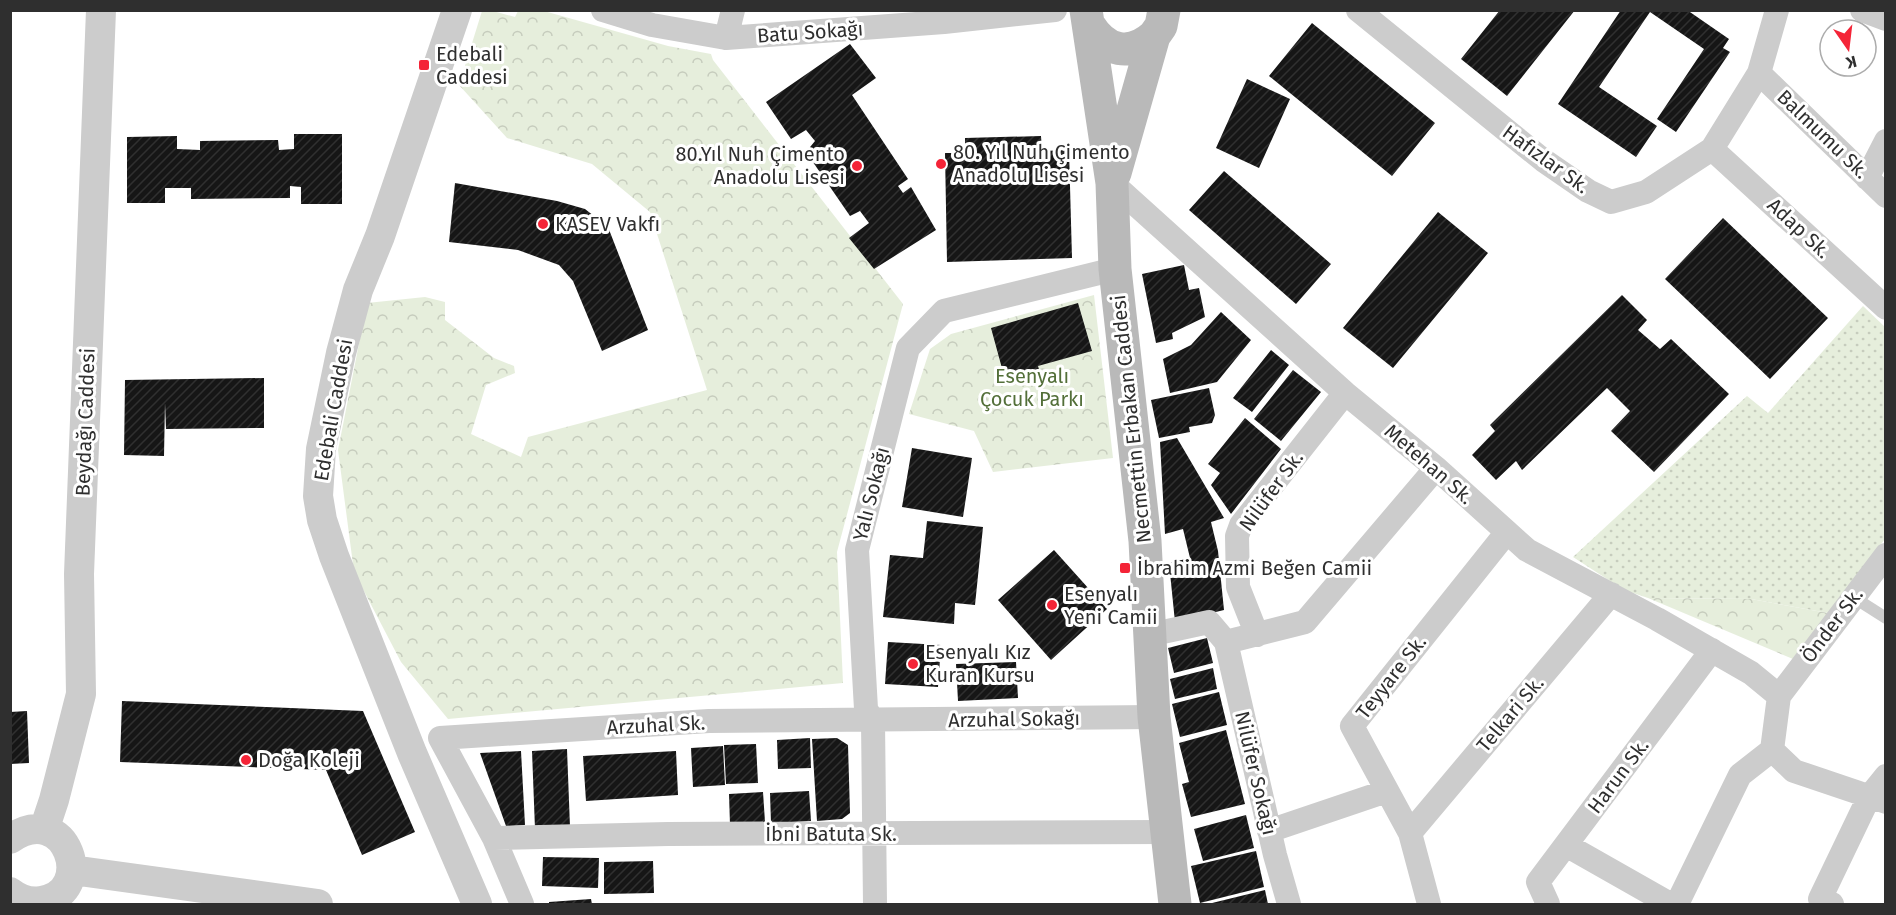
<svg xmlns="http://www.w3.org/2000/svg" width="1896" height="915" font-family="'Fira Sans',sans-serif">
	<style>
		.grass { fill: url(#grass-dots) }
		.forest { fill: url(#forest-crowns) }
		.building { fill: url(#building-hatch) }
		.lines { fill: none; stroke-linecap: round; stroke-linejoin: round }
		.service { stroke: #ccc; stroke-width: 12 }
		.minor { stroke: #ccc; stroke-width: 24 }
		.tertiary { stroke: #ccc; stroke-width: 30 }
		.secondary { stroke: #b9b9b9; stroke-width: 33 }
		.poi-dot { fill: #f42437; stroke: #fff; stroke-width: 2 }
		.labels { text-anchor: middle; stroke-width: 6; stroke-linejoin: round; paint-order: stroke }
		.street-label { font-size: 20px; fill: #2f2f2f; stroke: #fff }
		.poi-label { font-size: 20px; fill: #2f2f2f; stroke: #fff; text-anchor: start }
		.park-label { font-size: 20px; fill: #536f39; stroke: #fff }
	</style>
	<defs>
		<pattern id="grass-dots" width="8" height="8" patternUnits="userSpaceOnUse" patternTransform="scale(1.5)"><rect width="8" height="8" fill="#e6eedc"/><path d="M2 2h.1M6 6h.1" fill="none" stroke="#c6ccbd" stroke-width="1.8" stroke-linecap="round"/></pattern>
		<pattern id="forest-crowns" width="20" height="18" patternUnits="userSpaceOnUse" patternTransform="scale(1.5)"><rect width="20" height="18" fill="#e6eedc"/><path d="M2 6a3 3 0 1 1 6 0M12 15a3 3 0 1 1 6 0" fill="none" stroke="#c6ccbd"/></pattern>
		<pattern id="building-hatch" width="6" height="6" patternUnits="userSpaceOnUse" patternTransform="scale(1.5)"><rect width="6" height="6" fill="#161616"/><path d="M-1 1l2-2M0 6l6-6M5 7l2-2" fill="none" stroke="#303030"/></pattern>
	</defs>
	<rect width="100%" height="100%" fill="#fff"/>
	<path class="grass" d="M1863,306L1885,327V539L1828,613L1751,599L1648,598L1624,590L1573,557L1747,396L1768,413Z"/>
	<path class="forest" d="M482,11H493L515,17L518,11H544L668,46L711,54L713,60L903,304L837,552L843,683L448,719L401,662L354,572L338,450L367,303L425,297L445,302V320L494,358L514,366L515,373L486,385L471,434L521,457L528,437L707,390L650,212L592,164L507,138L459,85Z
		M1094,295L1113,458L993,472L974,431L909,414L930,349L951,334Z
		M1648,598L1751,599L1828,613L1793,659Z"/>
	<path class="building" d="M1500,10H1575L1507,96L1461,59Z
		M1621,10H1687L1729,39L1723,48L1730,52L1676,132L1657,119L1704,49L1650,12L1599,87L1657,126L1636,157L1558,104Z
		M1312,23L1435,123L1392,176L1269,76Z
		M850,44L876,78L852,95L908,179L898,186L903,193L911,187L936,230L874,269L849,238L869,223L860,211L850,216L806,152L815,141L806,130L791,139L766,102Z
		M1247,79L1290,99L1259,168L1216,148Z
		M294,134H342V204H301V187L290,186V198L191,199V188H165V203H127V137L177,136V149L200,150V141L278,140L279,150L294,149Z
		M1041,136L1042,151L1069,150L1072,258L947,262L945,153H965V138Z
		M1224,171L1331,264L1296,304L1189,210Z
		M455,183L557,201L585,209L608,227L648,330L602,351L573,281L559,265L518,250L449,242Z
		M1438,212L1488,253L1393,368L1343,328Z
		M1723,218L1828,318L1770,379L1665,279Z
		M1184,265L1189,290L1199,288L1205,317L1172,333L1173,339L1156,343L1142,274Z
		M1622,295L1647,320L1638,330L1660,349L1671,339L1729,394L1654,472L1611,431L1630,411L1607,388L1522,470L1516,461L1496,480L1472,455L1495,431L1490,425Z
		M1078,303L1092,351L1038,366L1040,373L1006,383L991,328Z
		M1221,312L1251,340L1217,382L1170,393L1163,359L1191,345Z
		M1271,350L1289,365L1252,412L1233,398Z
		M1293,370L1321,392L1281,441L1254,419Z
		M264,378V428L166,429L165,403L164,456L124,455L125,380Z
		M1209,388L1215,415L1212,423L1189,427L1190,432L1159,438L1151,400Z
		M1245,418L1281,449L1231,514L1211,485L1220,473L1208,464Z
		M1177,438L1224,518L1211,522L1218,551L1224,610L1175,622L1169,563L1190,558L1183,529L1165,534L1160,442Z
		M912,448L972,458L963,517L902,507Z
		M927,521L983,527L975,605L955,603L954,624L883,617L890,555L923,558Z
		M1054,550L1107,609L1051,660L998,600Z
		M1207,638L1213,663L1174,673L1168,648Z
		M888,642L941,645L938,687L885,684Z
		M1016,662L1018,698L958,701L956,664Z
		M1213,668L1217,689L1175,699L1170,679Z
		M1219,692L1227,725L1180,737L1172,704Z
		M122,701L363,711L415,832L362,855L326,770L120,762Z
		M27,711L29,763L10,764V712Z
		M1226,730L1245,804L1191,817L1182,784L1189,782L1179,743Z
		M810,738L811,768L778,769L777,740Z
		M837,738L848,745L850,813L842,819L817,821L812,739Z
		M756,744L758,783L726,784L724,745Z
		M723,746L725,785L693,787L691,748Z
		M567,749L570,827L535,829L532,751Z
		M521,751L525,825L506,826L480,753Z
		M676,751L678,795L586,801L583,756Z
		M809,791L811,821L771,823L770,793Z
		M763,792L765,822L730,825L729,794Z
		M1246,815L1254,848L1203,861L1194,829Z
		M1256,851L1264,887L1200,903L1191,866Z
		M543,857L599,858L598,888L542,886Z
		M653,861L654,893L604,894V862Z
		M1265,890L1268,904H1208Z
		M591,899L592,904H549V902Z"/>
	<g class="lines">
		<path class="service" d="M1853,597L1886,618"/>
		<path class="minor" d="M603,10L652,25L726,38L944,22L1055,10
			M1358,10L1543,160L1588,191L1611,202L1646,192L1712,149L1759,73L1777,10
			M1862,10L1886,19
			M726,38L733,10
			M1759,73L1886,196
			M1712,149L1886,308
			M1867,178L1886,141
			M1112,183L1345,393L1436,468L1527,550L1657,619L1751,673L1779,696
			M1886,555L1779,696L1772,750L1794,771L1886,802
			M1149,635L1209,622L1226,642L1305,622L1436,468
			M1257,635L1238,587L1237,536L1241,525L1345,393
			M1226,642L1275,855L1289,904
			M1269,831L1387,791
			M1410,833L1611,594
			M494,838L668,834L1168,832
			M1566,845L1670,904
			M522,904L494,838L440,738L709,721L1154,717
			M875,904L873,721L866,709L857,550L908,348L944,311L1115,269
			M1429,904L1410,833L1352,726L1507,532
			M1548,904L1538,882L1712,650
			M1677,904L1740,775L1772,750
			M1832,904L1820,899L1869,797L1886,776"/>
		<path class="tertiary" d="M457,10L380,236L358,290L341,353L321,449L318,496L322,520L334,556L412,753L477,904
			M44,830L54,800L81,694L79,574L101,10
			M10,839C67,799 98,893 41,901C30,903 19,899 10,892
			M72,870L318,904"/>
		<path class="secondary" d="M1086,10L1112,183L1115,269L1145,541L1154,717L1175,904
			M1089,25C1106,52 1130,57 1154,36
			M1115,173L1154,36L1161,26L1164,10"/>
	</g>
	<g class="poi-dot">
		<rect x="418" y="59" width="12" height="12" rx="3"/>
		<circle cx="941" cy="164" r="6"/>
		<circle cx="857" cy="166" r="6"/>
		<circle cx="543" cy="224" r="6"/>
		<rect x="1119" y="562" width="12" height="12" rx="3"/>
		<circle cx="1052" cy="605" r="6"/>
		<circle cx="913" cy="664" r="6"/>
		<circle cx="246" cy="760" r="6"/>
	</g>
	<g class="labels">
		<g class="street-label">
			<text transform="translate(810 32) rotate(-4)" y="7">Batu Sokağı</text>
			<text transform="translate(1823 134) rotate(44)" y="7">Balmumu Sk.</text>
			<text transform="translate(1546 159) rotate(36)" y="7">Hafızlar Sk.</text>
			<text transform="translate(1799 228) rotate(43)" y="7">Adap Sk.</text>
			<text transform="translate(333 410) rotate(-80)" y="7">Edebali Caddesi</text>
			<text transform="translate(1131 419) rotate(-96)" y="7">Necmettin Erbakan Caddesi</text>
			<text transform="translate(85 422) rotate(-88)" y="7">Beydağı Caddesi</text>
			<text transform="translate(1429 464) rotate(41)" y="7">Metehan Sk.</text>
			<text transform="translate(1271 491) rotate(-54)" y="7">Nilüfer Sk.</text>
			<text transform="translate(871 494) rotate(-76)" y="7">Yalı Sokağı</text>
			<text transform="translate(1832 625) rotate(-53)" y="7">Önder Sk.</text>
			<text transform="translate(1391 677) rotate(-52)" y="7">Teyyare Sk.</text>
			<text transform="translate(1510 714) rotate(-50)" y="7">Telkari Sk.</text>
			<text transform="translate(1014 719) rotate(-1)" y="7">Arzuhal Sokağı</text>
			<text transform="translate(656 725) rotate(-3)" y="7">Arzuhal Sk.</text>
			<text transform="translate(1256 773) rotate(77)" y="7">Nilüfer Sokağı</text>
			<text transform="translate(1618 776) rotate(-53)" y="7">Harun Sk.</text>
			<text x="831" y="841">İbni Batuta Sk.</text>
		</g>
		<g class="poi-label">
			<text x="436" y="61">Edebali̇<tspan x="436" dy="23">Caddesi̇</tspan></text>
			<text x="953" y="159">80. Yıl Nuh Çimento<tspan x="953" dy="23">Anadolu Lisesi</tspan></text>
			<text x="845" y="161" text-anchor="end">80.Yıl Nuh Çimento<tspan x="845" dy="23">Anadolu Lisesi</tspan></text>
			<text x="555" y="231">KASEV Vakfı</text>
			<text x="1137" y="575">İbrahim Azmi Beğen Camii</text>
			<text x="1064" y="601">Esenyalı<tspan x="1064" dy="23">Yeni Camii</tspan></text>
			<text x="925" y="659">Esenyalı Kız<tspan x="925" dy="23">Kuran Kursu</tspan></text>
			<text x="258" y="767">Doğa Koleji</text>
		</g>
		<g class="park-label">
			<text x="1032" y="383">Esenyalı<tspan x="1032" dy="23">Çocuk Parkı</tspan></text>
		</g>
	</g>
	<rect width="1896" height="915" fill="none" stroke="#2f2f2f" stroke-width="24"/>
	<g transform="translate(1848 48) rotate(166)"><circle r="28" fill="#ffffff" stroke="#acacac" stroke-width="1.5"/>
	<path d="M0-4.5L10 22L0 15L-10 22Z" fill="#f42437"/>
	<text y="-9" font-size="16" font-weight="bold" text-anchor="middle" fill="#2f2f2f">K</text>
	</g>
</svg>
